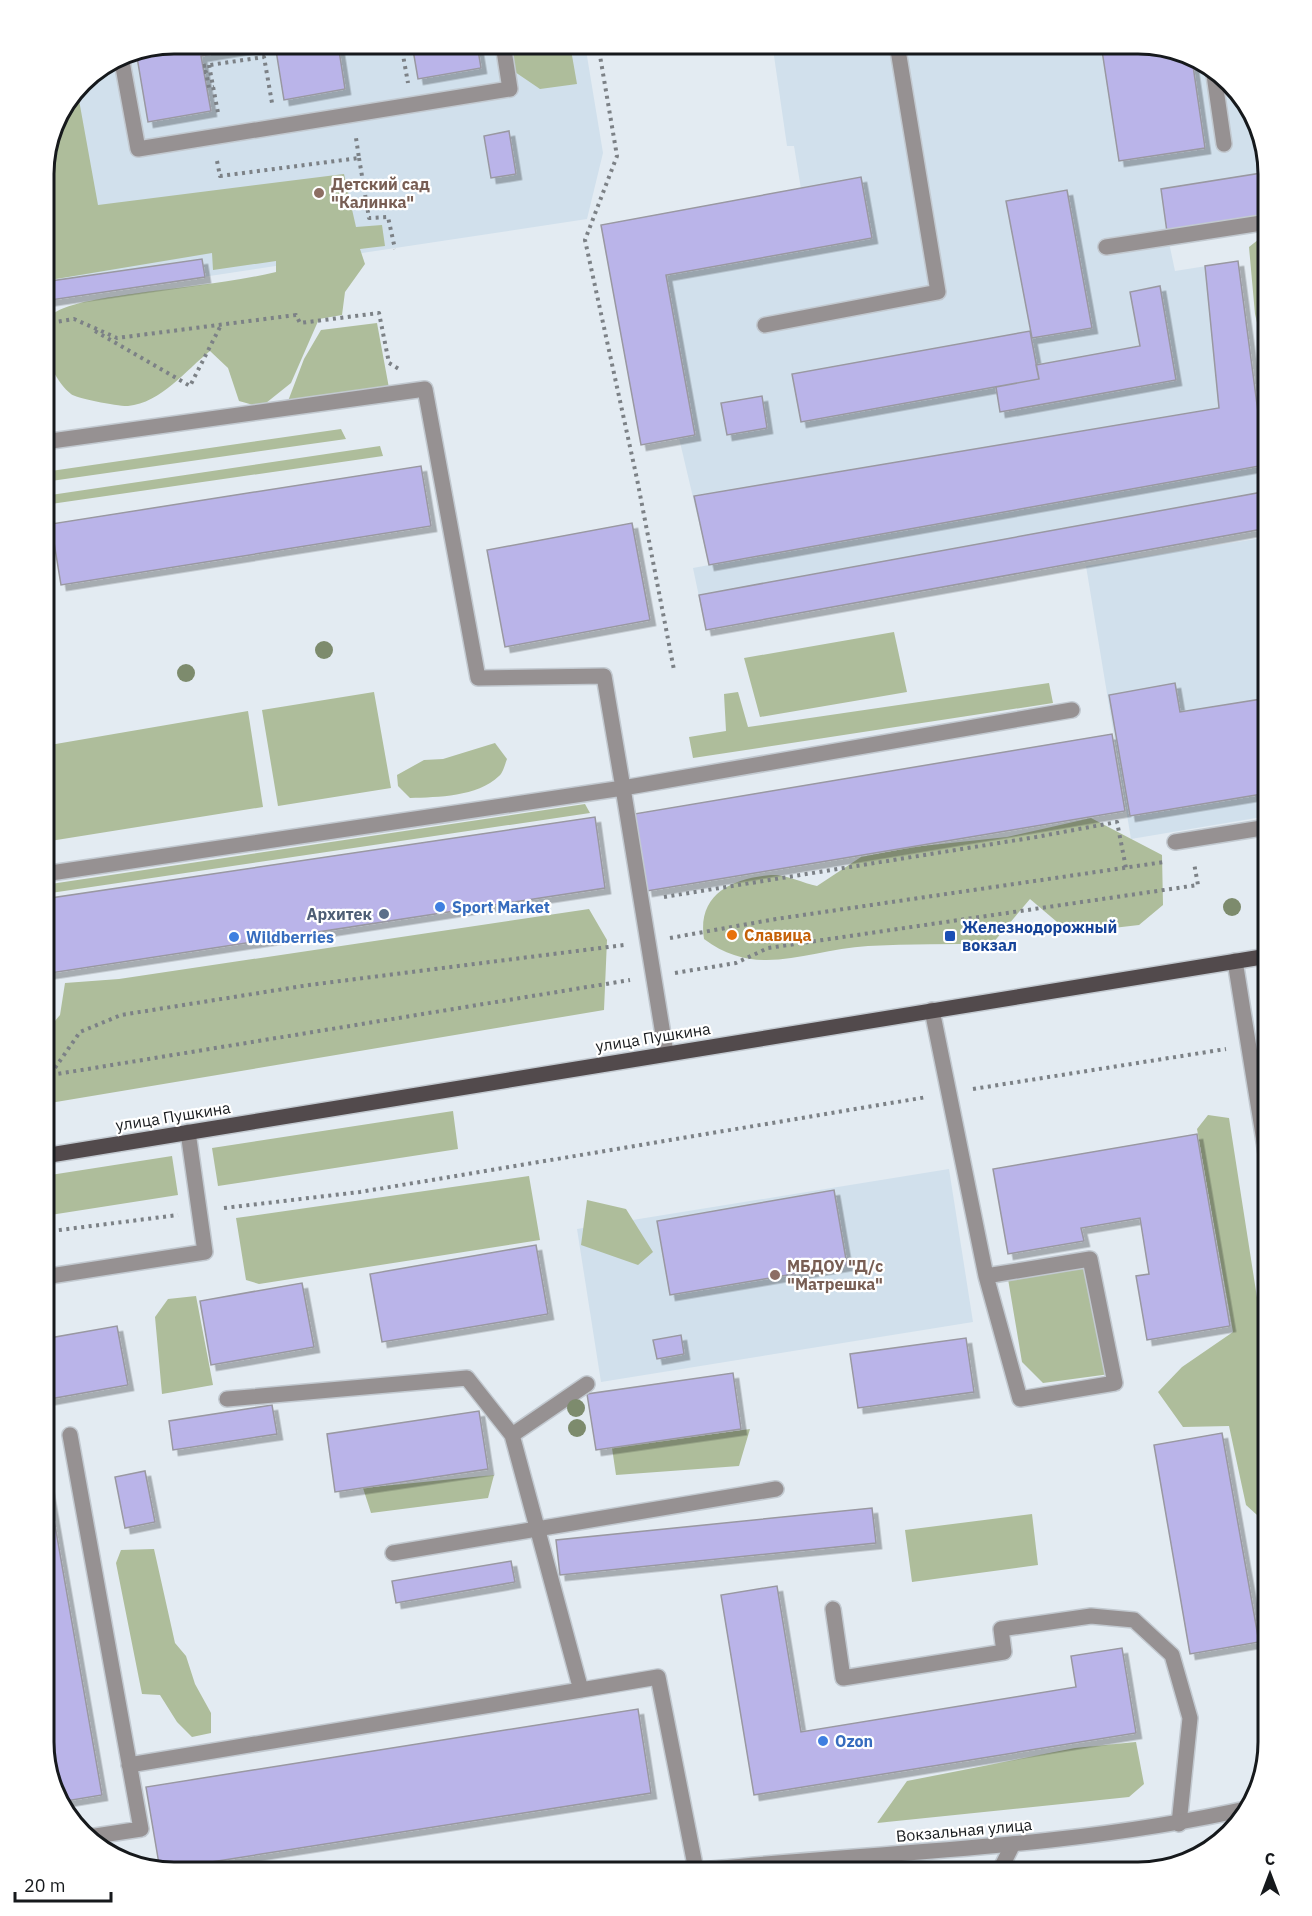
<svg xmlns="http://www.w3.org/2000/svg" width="1312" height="1916" font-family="'IBM Plex Sans',sans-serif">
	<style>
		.built { fill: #d1e0ec }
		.green { fill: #aebd9b }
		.building { fill: #bab4e9; stroke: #9998a1; stroke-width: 1.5; filter: url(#shadow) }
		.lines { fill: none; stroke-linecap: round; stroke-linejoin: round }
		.service-casing { stroke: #c2c9d0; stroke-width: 18 }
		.minor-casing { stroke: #c2c9d0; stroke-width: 18 }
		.primary-casing { stroke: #c2c9d0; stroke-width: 18 }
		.path { stroke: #7c8186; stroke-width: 4; stroke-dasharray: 3 4.5; stroke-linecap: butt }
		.service { stroke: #969192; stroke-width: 15 }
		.minor { stroke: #969192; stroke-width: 15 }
		.primary { stroke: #524a4c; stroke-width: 15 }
		.tree { fill: #7d8b6d }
		.education-dot { fill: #8d6e63; stroke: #fff; stroke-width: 2 }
		.shop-dot { fill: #3f7fe0; stroke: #fff; stroke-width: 2 }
		.service-dot { fill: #5c6f8a; stroke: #fff; stroke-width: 2 }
		.food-dot { fill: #e8710a; stroke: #fff; stroke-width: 2 }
		.transit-dot { fill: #1a4fb4; stroke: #fff; stroke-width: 2 }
		.labels { text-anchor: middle; stroke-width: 4.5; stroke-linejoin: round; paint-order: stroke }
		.education-label { font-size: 16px; font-weight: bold; fill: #785e54; stroke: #fff; text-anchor: start }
		.shop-label { font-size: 16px; font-weight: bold; fill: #366cbe; stroke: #fff; text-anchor: start }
		.service-label { font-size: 16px; font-weight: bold; fill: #4e5e75; stroke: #fff; text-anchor: end }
		.transit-label { font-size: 16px; font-weight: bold; fill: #164399; stroke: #fff; text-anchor: start }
		.food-label { font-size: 16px; font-weight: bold; fill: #c56008; stroke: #fff; text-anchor: start }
		.street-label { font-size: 16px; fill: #16191c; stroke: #fff }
		.rim { fill: none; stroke: #16191c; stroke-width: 3 }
	</style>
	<defs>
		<filter id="shadow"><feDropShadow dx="5.5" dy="5.5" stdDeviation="0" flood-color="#0004"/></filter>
	</defs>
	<rect width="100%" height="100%" fill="#e3ebf2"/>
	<path class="built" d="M174,44H585L603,153L587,219L44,301V166L54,124L82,82L125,53Z
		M779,44H1146L1210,65L1251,109L1268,174V216L1167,233L1175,271L1238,261L1265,465H1268V528L706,630L693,568L709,565L679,438L641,445L601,225L801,189L794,146H787L773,49H779Z
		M1268,537V816L1131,839L1086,566Z
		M949,1169L973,1322L601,1382L577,1229Z"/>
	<path class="green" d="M510,44H570L577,84L540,89L515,72Z
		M77,89L98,205L344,174L356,227L382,225L385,246L360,249L365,264L345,292L342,315L319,319L291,383L261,407L239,401L228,368L210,351C186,370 161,403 128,406C122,407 74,398 71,394C52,380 32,332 53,314C68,302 112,297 132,294C180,287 229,283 276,272V261L213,270L212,253L44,281V166L54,124Z
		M1268,232V371L1255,314L1249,247Z
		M377,323L389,388L285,409L304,359L321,330Z
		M341,429L346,439L44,482V472Z
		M380,446L383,456L44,505V496Z
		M894,632L907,692L760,717L744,658Z
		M1049,683L1053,703L693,758L689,737L726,731L724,694L738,692L748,727Z
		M374,692L391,788L278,806L262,710Z
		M248,711L263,807L44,842V746Z
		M495,743L507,759C505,764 503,773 499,776C477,797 438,797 410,798L398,786L397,775L424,760L443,759Z
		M585,804L590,813L44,894V885Z
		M1091,818L1162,855L1163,905L1139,925L1070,933L1030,899L992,944C951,944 909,944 868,946C809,949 758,980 704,939C697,895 731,878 771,875C785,874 803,883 817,886L861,857L913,847L1007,837Z
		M589,909L607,940L604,1010L44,1104V1029L49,1028L60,1015L65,983L119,979Z
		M453,1111L458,1149L218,1186L212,1148Z
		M1208,1115L1229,1118L1268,1368L1267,1524L1246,1505L1229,1426L1183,1427L1158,1392L1182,1367L1233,1332L1197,1129Z
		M172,1156L178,1195L44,1216V1176Z
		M529,1176L540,1240L259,1284L246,1280L236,1218Z
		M587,1200L626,1209L653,1252L638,1265L581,1245Z
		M1087,1265L1110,1374L1043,1383L1022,1362L1008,1279Z
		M196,1296L213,1385L162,1394L155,1317L168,1299Z
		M750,1429L739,1466L616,1475L612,1448Z
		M494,1475L488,1498L371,1513L363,1488Z
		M1032,1514L1038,1565L912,1582L905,1530Z
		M154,1549L175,1643L186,1656L195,1684L211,1713V1733L192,1737L177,1722L160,1695L142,1694L116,1563L121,1550Z
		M1136,1742L1144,1784L1129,1797L877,1823L907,1781L1075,1748Z"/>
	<path class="building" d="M174,44H273L201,56L211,111L148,122L136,51Z
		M275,44H338L345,89L284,100Z
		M412,44H477L481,68L418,79Z
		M1101,44H1146L1192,59L1205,148L1119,161Z
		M509,131L516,174L491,178L484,136Z
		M1268,172V216L1167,232L1161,189Z
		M861,177L872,238L666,275L695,435L641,445L601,225Z
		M1067,190L1092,328L1032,338L1006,201Z
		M202,259L205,277L44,301V282Z
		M1238,261L1265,465L709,565L694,496L1219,408L1205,266Z
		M1160,286L1176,380L1000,412L996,387L1039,379L1036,365L1140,346L1130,292Z
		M1030,331L1039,379L801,422L792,374Z
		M762,396L767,428L727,435L721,403Z
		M421,466L431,526L61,585L51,524Z
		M1268,491V528L706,630L699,595Z
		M632,523L650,620L505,647L487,550Z
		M1175,683L1180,712L1268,698V793L1130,816L1109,695Z
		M1112,734L1125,811L647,891L634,814Z
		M595,817L605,888L44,974V899Z
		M44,998L48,1027L44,1028Z
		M1197,1134L1230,1326L1147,1340L1136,1276L1149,1274L1140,1218L1081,1228L1084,1241L1008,1254L993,1169Z
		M834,1190L847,1265L670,1295L657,1221Z
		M536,1245L548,1314L382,1342L370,1274Z
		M302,1283L314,1347L211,1365L200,1301Z
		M117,1326L128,1385L44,1400V1339Z
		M681,1335L684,1354L657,1359L653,1340Z
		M966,1338L974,1392L858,1408L850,1354Z
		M733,1373L741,1429L596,1450L587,1394Z
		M272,1405L277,1434L173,1450L169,1421Z
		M479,1411L488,1469L335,1492L327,1434Z
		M1222,1433L1259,1642L1190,1654L1154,1445Z
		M44,1462L102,1795L60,1802L44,1742Z
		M145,1471L155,1522L125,1528L115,1477Z
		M872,1508L876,1543L560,1575L556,1540Z
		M511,1561L515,1582L396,1603L392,1581Z
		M777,1586L801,1732L1076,1687L1071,1656L1122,1648L1136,1733L754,1795L721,1595Z
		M638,1709L651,1793L160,1870L146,1787Z"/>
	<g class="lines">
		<defs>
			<path id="service" d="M121,56L138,149L510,89L503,44
				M1213,68L1224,144
				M1106,247L1268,222
				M765,325L938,292L897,44
				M44,442L425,389L478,678L604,676L623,788L1072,710
				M1175,842L1268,827
				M44,874L623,788L666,1053
				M1235,961L1268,1166
				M932,1010L986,1276L1090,1259L1115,1383L1020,1399L986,1276
				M44,1277L205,1252L188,1132
				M227,1399L467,1378L512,1435L581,1690L658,1677L696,1870
				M70,1435L141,1829L89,1837
				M512,1435L587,1384
				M393,1553L776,1489
				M833,1609L843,1678L1004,1652L1001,1629L1091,1616L1134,1620L1172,1655L1190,1718L1179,1824
				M129,1765L581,1690
				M999,1872L1013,1844"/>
			<path id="minor" d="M679,1872C869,1852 1063,1850 1250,1808"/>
			<path id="primary" d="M44,1156L1268,956"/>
		</defs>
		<use href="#service" class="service-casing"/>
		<use href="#minor" class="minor-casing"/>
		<use href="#primary" class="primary-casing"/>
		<path class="path" d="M401,44L408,83
			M598,44L617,156L585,240L637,479L674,670
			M209,65L218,113
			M203,66L264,57L272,103
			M204,72H206L209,88L214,87
			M359,158L369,218L388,217L395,249
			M217,161L220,176L359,158L356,138
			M44,324L74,319L117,338L296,315L300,323L379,313L389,363L399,369
			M95,331L190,386L221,325
			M664,897L1036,837L1117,822L1126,868
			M670,938L776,919L1164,862
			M675,973L736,963L768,948L1198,885L1194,863
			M51,1075L630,980
			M44,1077L50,1075L80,1032L121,1015L309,985L624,945
			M973,1089L1226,1049
			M224,1208L360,1192L927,1097
			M44,1232L178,1215"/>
		<use href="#service" class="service"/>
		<use href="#minor" class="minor"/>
		<use href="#primary" class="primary"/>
	</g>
	<g class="tree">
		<circle cx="324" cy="650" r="9"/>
		<circle cx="186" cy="673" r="9"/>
		<circle cx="1232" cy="907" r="9"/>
		<circle cx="576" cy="1408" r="9"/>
		<circle cx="577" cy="1428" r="9"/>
	</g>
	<g class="education-dot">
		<circle cx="319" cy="193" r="6"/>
		<circle cx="775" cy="1275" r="6"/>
	</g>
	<g class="shop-dot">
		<circle cx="440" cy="907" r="6"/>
		<circle cx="234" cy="937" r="6"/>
		<circle cx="823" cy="1741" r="6"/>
	</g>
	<circle class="service-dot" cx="384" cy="914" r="6"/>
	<circle class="food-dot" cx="732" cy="935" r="6"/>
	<rect class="transit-dot" x="944" y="930" width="12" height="12" rx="3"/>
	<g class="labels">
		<g class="education-label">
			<text x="331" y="190">Детский сад<tspan x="331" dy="18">"Калинка"</tspan></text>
			<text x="787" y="1272">МБДОУ "Д/с<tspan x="787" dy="18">"Матрешка"</tspan></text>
		</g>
		<g class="shop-label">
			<text x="452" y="913">Sport Market</text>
			<text x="246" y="943">Wildberries</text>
			<text x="835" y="1747">Ozon</text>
		</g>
		<g class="service-label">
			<text x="372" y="920">Архитек</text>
		</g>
		<g class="transit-label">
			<text x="962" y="933">Железнодорожный<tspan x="962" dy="18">вокзал</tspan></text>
		</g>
		<g class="food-label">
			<text x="744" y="941">Славица</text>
		</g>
		<g class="street-label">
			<text transform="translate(653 1037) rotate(-9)" y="6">улица Пушкина</text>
			<text transform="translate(173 1116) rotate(-9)" y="6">улица Пушкина</text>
			<text transform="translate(964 1830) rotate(-5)" y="6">Вокзальная улица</text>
		</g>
	</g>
	<path d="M0 0H1312V1916H0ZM174 54H1138A120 120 0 0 1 1258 174V1742A120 120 0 0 1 1138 1862H174A120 120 0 0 1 54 1742V174A120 120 0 0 1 174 54Z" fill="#fff" fill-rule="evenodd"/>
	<path class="rim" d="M174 54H1138A120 120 0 0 1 1258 174V1742A120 120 0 0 1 1138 1862H174A120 120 0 0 1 54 1742V174A120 120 0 0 1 174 54Z"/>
	<g transform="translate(1270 1874)" stroke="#ffffff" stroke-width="4.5" paint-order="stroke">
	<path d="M0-4.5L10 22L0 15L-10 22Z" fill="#16191c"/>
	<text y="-9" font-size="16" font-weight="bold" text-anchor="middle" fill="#16191c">С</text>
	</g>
	<path d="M15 1892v9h96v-9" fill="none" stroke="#16191c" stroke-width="3"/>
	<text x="24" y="1892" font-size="18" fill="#16191c" stroke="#ffffff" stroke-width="4.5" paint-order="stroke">20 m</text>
</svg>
